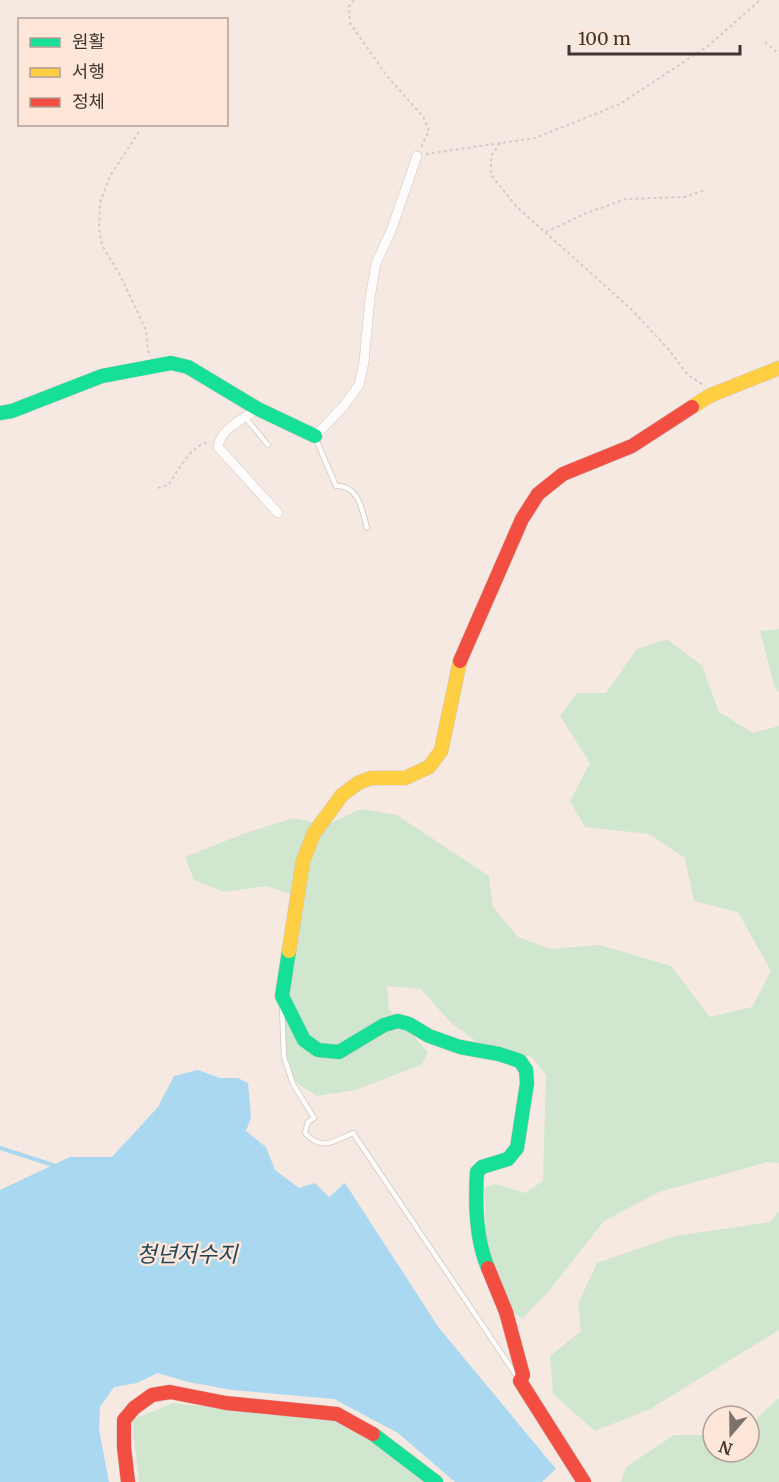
<svg xmlns="http://www.w3.org/2000/svg" width="779" height="1482" font-family="Merriweather,'Noto Sans KR',serif">
	<style>
		.green { fill: #d1e6ce }
		.water { fill: #a9d8f0 }
		.lines { fill: none; stroke-linecap: round; stroke-linejoin: round }
		.stream { stroke: #a9d8f0; stroke-width: 4 }
		.lane-casing { stroke: #d0c6c0; stroke-width: 6 }
		.street-casing { stroke: #d0c6c0; stroke-width: 10 }
		.fast-casing { stroke: #d0c6c0; stroke-width: 15 }
		.slow-casing { stroke: #d0c6c0; stroke-width: 15 }
		.jam-casing { stroke: #d0c6c0; stroke-width: 15 }
		.path { stroke: #d0ccca; stroke-width: 2; stroke-dasharray: 3 3; stroke-linecap: butt }
		.lane { stroke: #fefcfa; stroke-width: 4.5 }
		.street { stroke: #fefcfa; stroke-width: 9 }
		.fast { stroke: #16e098; stroke-width: 14 }
		.slow { stroke: #ffcf43; stroke-width: 14 }
		.jam { stroke: #f24e42; stroke-width: 14 }
		.labels { text-anchor: middle; stroke-width: 5; stroke-linejoin: round; paint-order: stroke }
		.water-label { font-size: 22px; font-style: italic; fill: #1f475b; stroke: #fee6d9 }
	</style>
	<rect width="100%" height="100%" fill="#f6e9e1"/>
	<path class="green" d="M779,629V693L774,685L760,631Z
		M667,639L702,666L719,712L753,733L779,726V1163L768,1162L659,1192L604,1221L548,1292L522,1319L509,1308L487,1249L484,1188L495,1184L525,1193L543,1181L546,1075L532,1057L484,1047L451,1023L421,989L387,986L389,1009L428,1052L421,1065L355,1090L317,1096C311,1091 299,1086 295,1080C273,1038 291,943 305,899L267,886L224,892L194,880L185,857L243,834L293,818L326,825L361,809L397,815L489,876L493,907L518,937L550,949L600,945L671,966L710,1017L752,1007L771,971L738,912L694,901L685,858L649,834L585,827L570,801L590,763L560,716L577,693H606L637,649Z
		M779,1211V1330L650,1409L595,1431L553,1394L550,1356L581,1331L578,1304L597,1263L675,1236L770,1222Z
		M779,1398V1482H621L626,1467L674,1435H713V1452H749V1425Z
		M173,1403L344,1422L424,1482H139L132,1420Z"/>
	<path class="water" d="M198,1070L220,1078H238L248,1083L251,1117L246,1131L266,1147L275,1170L299,1188L315,1183L329,1197L345,1183L439,1328L556,1469L542,1482H455L398,1433L334,1399L232,1390L188,1382L158,1373L137,1383L114,1387L100,1407L99,1430L109,1482H0V1190L70,1157H112L158,1107L174,1076Z"/>
	<g class="lines">
		<path class="stream" d="M0,1148L53,1165"/>
		<defs>
			<path id="lane" d="M245,417L268,445
				M316,439L336,486C359,485 362,510 367,528
				M282,1008L284,1057L293,1084L314,1118L308,1122L305,1133C322,1151 333,1142 353,1133L518,1378"/>
			<path id="street" d="M258,409C244,418 221,428 218,447L278,513
				M315,436L343,407L359,385L364,362L370,298L376,263L391,231L417,156"/>
			<path id="fast" d="M0,413L12,411L102,376L171,363L188,367L258,409L315,436
				M289,951L282,996L304,1040L318,1050L339,1052L384,1025L398,1021L409,1024L429,1036L460,1047L499,1054L520,1061L526,1070L527,1083L517,1148L508,1159L482,1167L477,1172C475,1203 476,1240 488,1268
				M373,1434L436,1482"/>
			<path id="slow" d="M692,407L709,396L779,368
				M289,951L303,861L314,833L342,795L358,783L371,778H405L429,767L441,751L460,661"/>
			<path id="jam" d="M460,661L522,519L538,494L563,474L632,446L692,407
				M488,1268L506,1312L523,1375L520,1381L584,1482
				M128,1482L124,1447V1420L134,1408L152,1395L170,1392L226,1403L337,1414L373,1434"/>
		</defs>
		<use href="#lane" class="lane-casing"/>
		<use href="#street" class="street-casing"/>
		<use href="#fast" class="fast-casing"/>
		<use href="#slow" class="slow-casing"/>
		<use href="#jam" class="jam-casing"/>
		<path class="path" d="M354,0L349,6L350,23L387,76L424,118L429,131L421,147
			M765,42L779,54
			M139,132L110,176L100,203L99,228L102,245L120,275L146,330L148,351L151,356
			M500,143L491,156V175L516,206L632,310L669,350L688,375L705,386
			M426,154L535,138L620,104L708,46L760,0
			M546,232L584,214L626,199L685,197L705,190
			M158,488L168,485C179,470 189,447 208,442"/>
		<use href="#lane" class="lane"/>
		<use href="#street" class="street"/>
		<use href="#fast" class="fast"/>
		<use href="#slow" class="slow"/>
		<use href="#jam" class="jam"/>
	</g>
	<g class="labels">
		<g class="water-label">
			<text x="187" y="1262">청년저수지</text>
		</g>
	</g>
	<rect x="18" y="18" width="210" height="108" fill="#fee6d9" stroke="#b19f95" stroke-width="1.5"/>
	<rect x="30" y="38" width="30" height="9" fill="#16e098" stroke="#b19f95" stroke-width="1.5"/>
	<text x="72" y="48" font-size="18" fill="#3e3530">원활</text>
	<rect x="30" y="68" width="30" height="9" fill="#ffcf43" stroke="#b19f95" stroke-width="1.5"/>
	<text x="72" y="78" font-size="18" fill="#3e3530">서행</text>
	<rect x="30" y="98" width="30" height="9" fill="#f24e42" stroke="#b19f95" stroke-width="1.5"/>
	<text x="72" y="108" font-size="18" fill="#3e3530">정체</text>
	<g transform="translate(731 1434) rotate(200)"><circle r="28" fill="#fee6d9" stroke="#b19f95" stroke-width="1.5"/>
	<path d="M0-4.5L10 22L0 15L-10 22Z" fill="#7e746e"/>
	<text y="-9" font-size="16" font-weight="bold" text-anchor="middle" fill="#3e3530">N</text>
	</g>
	<path d="M569 45v9h171v-9" fill="none" stroke="#3e3530" stroke-width="3"/>
	<text x="578" y="45" font-size="18" fill="#3e3530" stroke="#fee6d9" stroke-width="4.5" paint-order="stroke">100 m</text>
</svg>
